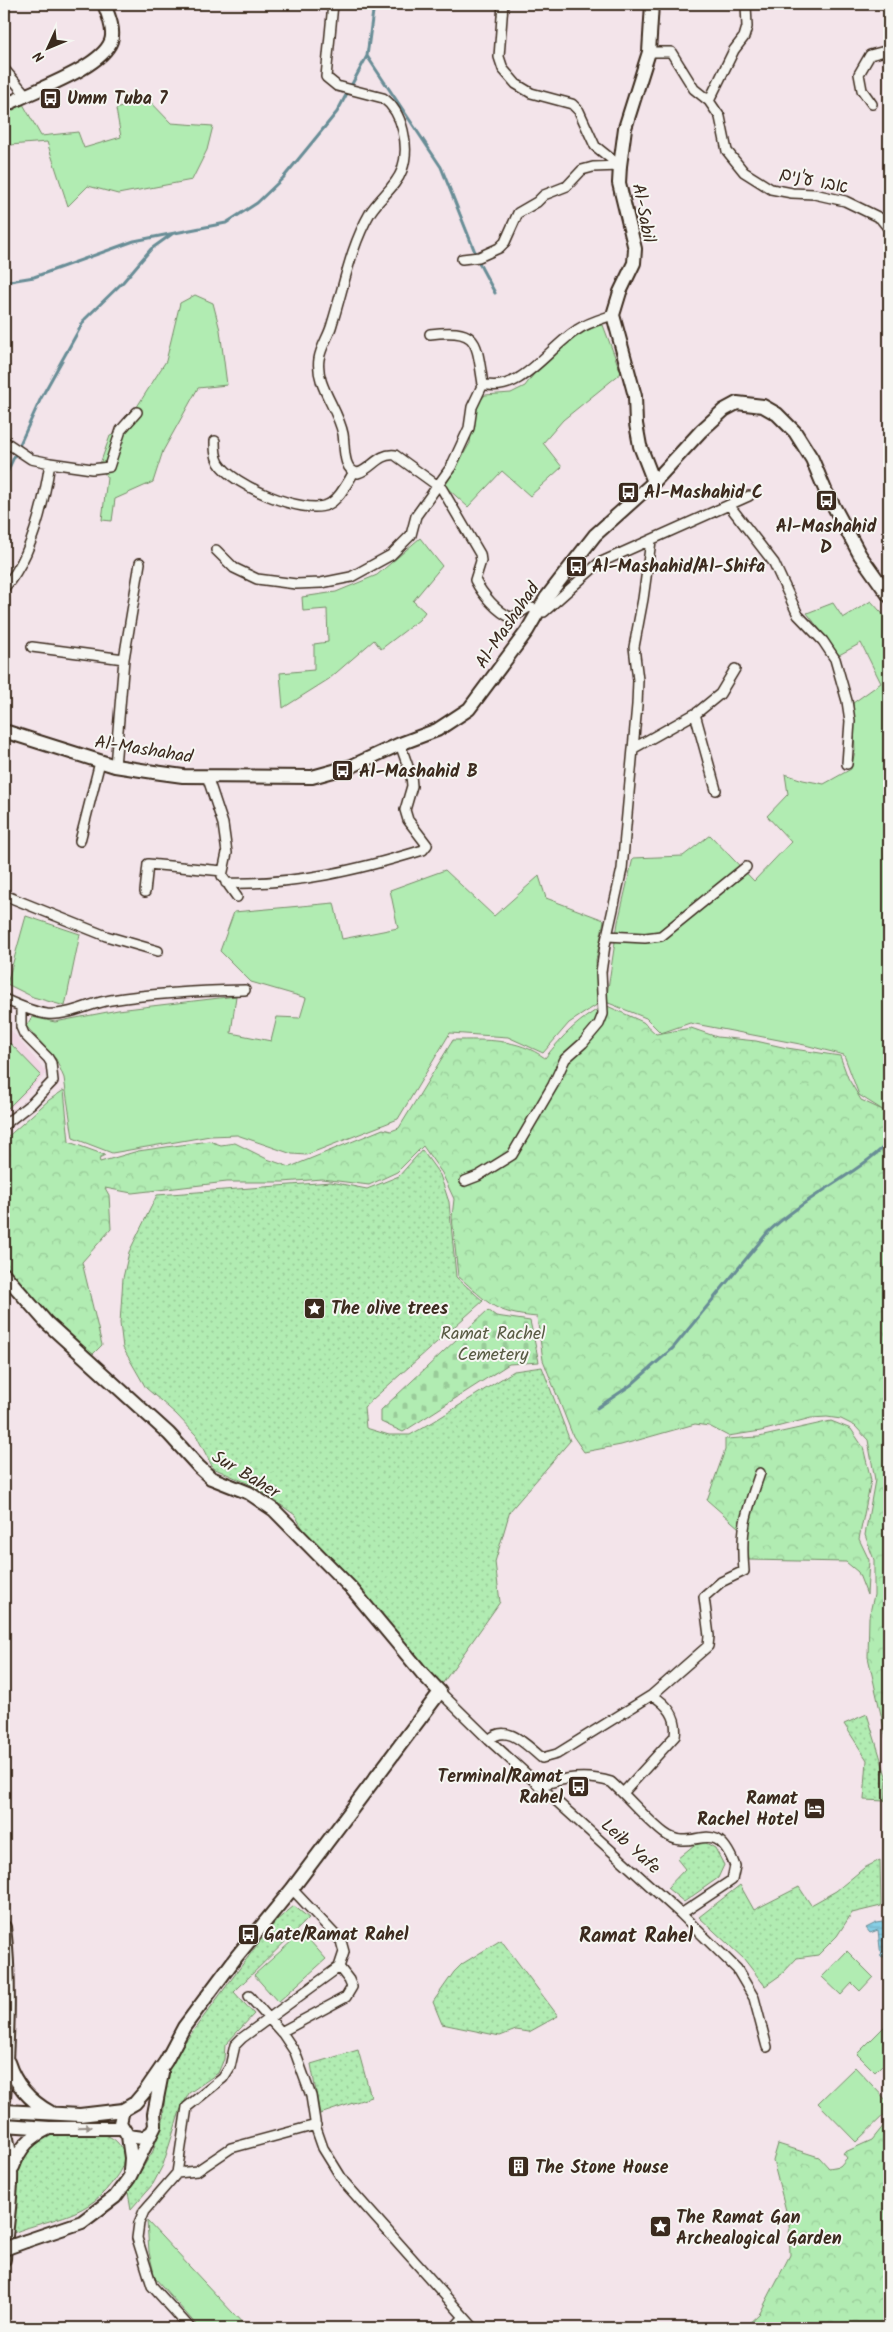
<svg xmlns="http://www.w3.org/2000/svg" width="893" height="2332" font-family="Kalam,'Playpen Sans Hebrew',sans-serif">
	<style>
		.built { fill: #f1d7e4 }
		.green { fill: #b1ecb2; stroke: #768b68 }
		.forest { fill: url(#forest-crowns); stroke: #768b68 }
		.cemetery { fill: url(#cemetery-stones); stroke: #768b68 }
		.park { fill: url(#park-dots); stroke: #768b68 }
		.water { fill: url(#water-rules); stroke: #688d96 }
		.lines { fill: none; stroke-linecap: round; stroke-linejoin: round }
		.stream { stroke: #688d96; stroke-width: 3 }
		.street-casing { stroke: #3b2a1e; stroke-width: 12 }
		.secondary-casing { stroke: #3b2a1e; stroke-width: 16 }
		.street { stroke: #f6f6f2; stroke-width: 9 }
		.secondary { stroke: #f6f6f2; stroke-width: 12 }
		.secondary-bridge-casing { stroke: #3b2a1e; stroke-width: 16; stroke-linecap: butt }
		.secondary-bridge { stroke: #f6f6f2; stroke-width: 12 }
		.oneway { fill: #989088 }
		.labels { text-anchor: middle; stroke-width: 4; stroke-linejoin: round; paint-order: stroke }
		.poi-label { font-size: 18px; font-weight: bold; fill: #3b2a1e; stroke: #f6f6f2; text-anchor: start }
		.street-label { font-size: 18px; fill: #3b2a1e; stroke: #f6f6f2 }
		.park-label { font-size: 18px; fill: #585a43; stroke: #f6f6f2 }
		.quarter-label { font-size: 20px; font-weight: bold; fill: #3b2a1e; stroke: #f6f6f2 }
	</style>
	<defs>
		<pattern id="forest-crowns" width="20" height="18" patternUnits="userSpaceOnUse" patternTransform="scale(1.25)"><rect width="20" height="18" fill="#b1ecb2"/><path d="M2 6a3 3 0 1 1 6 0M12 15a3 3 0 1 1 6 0" fill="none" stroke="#99cb99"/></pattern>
		<pattern id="cemetery-stones" width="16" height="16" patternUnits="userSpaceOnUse" patternTransform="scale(1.25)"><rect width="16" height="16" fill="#b1ecb2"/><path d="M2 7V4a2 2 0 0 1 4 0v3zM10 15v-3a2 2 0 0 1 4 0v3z" fill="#99cb99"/></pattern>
		<pattern id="park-dots" width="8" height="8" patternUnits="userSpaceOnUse" patternTransform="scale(1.25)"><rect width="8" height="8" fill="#b1ecb2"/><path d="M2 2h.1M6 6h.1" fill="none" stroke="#99cb99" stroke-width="1.8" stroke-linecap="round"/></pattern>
		<pattern id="water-rules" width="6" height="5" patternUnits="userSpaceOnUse" patternTransform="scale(1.25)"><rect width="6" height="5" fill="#86cfe6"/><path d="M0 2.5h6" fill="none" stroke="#75b2c5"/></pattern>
	</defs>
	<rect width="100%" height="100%" fill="#f3e4ea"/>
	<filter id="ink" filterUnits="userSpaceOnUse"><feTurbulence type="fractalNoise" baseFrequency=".02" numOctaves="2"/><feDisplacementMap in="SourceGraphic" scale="10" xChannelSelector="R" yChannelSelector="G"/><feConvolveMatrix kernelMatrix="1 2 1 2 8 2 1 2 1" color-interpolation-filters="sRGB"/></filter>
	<g filter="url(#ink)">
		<path class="built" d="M4,1024H6L47,1073L4,1114Z"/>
		<path class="green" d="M147,98L171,123L213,126L207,150L192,180L118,194L88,186L68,206L47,142L10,145L4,131V116L23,104L41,136L78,132L84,148L121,137L116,109Z
			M195,295L213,303L220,330L227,385L198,388L163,451L153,482L115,499L112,521L102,520L107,478L100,464L110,436L121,432L166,361L180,303Z
			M581,325H603L621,373L563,420L543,443L562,467L530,496L502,471L468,507L445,486L470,443L474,408L485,395L511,393L525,386L539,367Z
			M420,538L442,566L413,601L425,612L419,620L381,649L374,640L329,679L283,708L280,673L314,670V644L328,642L327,609L303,611L302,597L336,592L377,575Z
			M871,601L889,621V1114L859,1095L844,1055L805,1045L690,1023L661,1033L646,1018L606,1002L618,922L633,858L683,856L710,835L754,881L791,842L767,816L788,794L785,774L803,780L824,784L851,769L855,751L853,703L881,683L861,643L839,655L807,613L833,603L843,618Z
			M445,870L494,916L539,876L546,898L604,920L596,960L598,1004L569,1023L543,1053L508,1037L450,1033L398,1119L306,1155L292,1154L237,1135L210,1136L112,1153L73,1138L64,1078L56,1059L26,1026L32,1017L55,1022L118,1010L236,996L231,1033L271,1041L277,1017L300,1018L306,998L251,982L220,951L234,912L334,903L342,939L398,928L390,890Z
			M26,916L80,934L65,1006L33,997L7,984Z
			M10,1043L41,1075L8,1108L4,1103V1049Z
			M302,1932L326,1959L278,2002L254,1975Z
			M847,1951L873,1977L860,1991L852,1983L841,1995L822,1977Z
			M886,2025L889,2028V2058L875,2072L857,2054Z
			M855,2067L889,2103V2110L856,2142L818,2103Z
			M147,2221L247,2328H199L155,2278L149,2252Z"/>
		<path class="forest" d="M605,1005L643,1022L656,1034L691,1028L717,1037L756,1041L787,1048L840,1056L848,1078L861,1100L889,1113V1750L868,1657L869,1617L874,1595V1560L865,1535L875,1480L868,1440L855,1426L841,1419L827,1417L811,1418L761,1431L728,1436L709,1426L695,1424L621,1445L584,1452L573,1436L543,1360L537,1317C493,1313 490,1304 458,1276L452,1217L454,1199L442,1173L423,1146L397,1172L369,1185L322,1179L283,1182H227L132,1193L105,1188L109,1195L111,1229L82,1262L102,1345L85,1362L4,1280V1140L49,1100L64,1090L69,1142L105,1155L99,1158L100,1162L138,1151L209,1141L221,1145L235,1143L267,1159L290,1167L383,1129L391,1131L399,1128L453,1040C486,1040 517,1038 545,1058C564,1034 578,1020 605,1005Z
			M831,1421L851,1429L863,1447L871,1480L859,1539L869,1560L867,1595L858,1572L846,1562L749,1560L747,1535L707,1500L725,1450V1439L759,1437Z
			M889,2119V2328H744L760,2313L790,2255L789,2222L773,2161L778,2144L819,2157L829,2168L840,2166L847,2158L843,2153L872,2140Z"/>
		<path class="cemetery" d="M488,1310L496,1316L530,1321L539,1362L509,1364L403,1432L381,1422V1410Z"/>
		<path class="park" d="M422,1150L440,1175L449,1202L456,1277L483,1301L364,1407L366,1428L389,1435H410L433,1422L514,1371L542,1367L570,1441L510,1511L495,1562L500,1602L440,1687L313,1547L295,1515L254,1486L213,1468L196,1435L176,1414L146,1388L123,1348L120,1323L123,1278L129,1252L157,1195L331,1182L367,1189L399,1176Z
			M867,1714L887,1779L885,1801L864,1800L867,1760L844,1724Z
			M706,1843L715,1848L724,1865L718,1878L684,1902L667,1888L685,1869L677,1859L694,1845Z
			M880,1860L881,1906L852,1913L837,1936L818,1955L797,1958L782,1974L765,1986L744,1959L699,1917L740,1885L754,1910L799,1887L811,1905L836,1891L864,1868Z
			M294,1906L309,1918L234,1992L254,2014L225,2045L224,2059L218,2073L189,2093L180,2111L163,2165L153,2184L131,2209L128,2192L153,2151L163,2120L166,2077L176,2054L257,1945L277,1920Z
			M501,1940L558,2016L529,2032L516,2030L500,2036L442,2024L433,2002L454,1972L462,1964Z
			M358,2050L371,2097L320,2114L311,2064Z
			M85,2132C101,2133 117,2135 123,2152C126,2161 121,2170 116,2177C88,2219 55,2216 13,2233C15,2201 9,2148 46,2135C57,2132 73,2133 85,2132Z"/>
		<path class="water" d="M889,1921V1956L881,1957L878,1930L870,1933L866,1928L876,1923Z"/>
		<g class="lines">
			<path class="stream" d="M367,56L441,167L481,267L495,293
				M4,282L34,277L134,241L226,223L257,203L283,178L337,112L367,56L374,4
				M4,479L41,398L85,319L123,282L151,249L172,234
				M597,1408L631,1385L673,1348L768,1232C805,1197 853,1177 889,1142"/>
			<defs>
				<path id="street" d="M333,4L326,77L337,86L383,98C403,112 410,147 402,170C396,187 379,198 370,213C350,248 344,286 332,324C329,336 321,346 319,359C315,385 338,408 343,434C345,445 342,471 358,473C372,469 378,453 395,455L442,489L480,554L481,561L475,580C482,594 497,612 512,618L529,607L544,612L599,563L749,496
					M503,4L499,57L503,69L516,84L531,93L572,104L579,111L595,146L620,166
					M649,52H671L694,89L709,101L720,117L727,151L744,172L771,189L792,193L814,194L845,201L880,218L889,229
					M4,69L26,95
					M709,101L734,50L744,37L747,27L746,4
					M872,104L862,90L859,74L870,55L889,50
					M462,259L479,257L499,248L505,242L518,213L537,202L544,195L567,186L582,170L593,167L620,166
					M430,334C479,328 476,341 483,384
					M4,441L31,459L50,463C44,502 31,559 4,588
					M215,441C215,449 215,456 219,463C232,485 303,515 327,505C339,500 347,483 354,472
					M50,463L92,469L109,467L121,430L137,412
					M729,505L774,563L798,615L823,641L835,659L847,701L850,721L847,764
					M216,550L234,568L257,579L296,584L321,583L351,577L391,555L411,535L416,516L451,467L469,428L472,407L483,384C520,395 548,348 577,330C587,323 601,319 613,315
					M32,647L124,659
					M695,714L716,790
					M634,748L698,712L720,694L735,669
					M115,766L124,659L140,563
					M207,776L223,824L227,853L222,876L237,897
					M80,841L100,762
					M226,883C295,885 358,870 423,850L427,845L408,820L405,810L412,786L411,775L400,744
					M145,892L148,864L223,871
					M4,895L106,936L158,951
					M607,936L645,938L661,936L746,867
					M4,999C17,1005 32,1012 47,1014C69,1016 90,1003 111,1000C155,993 201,991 245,990
					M4,1125L32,1103L53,1081L51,1063L48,1058L24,1034L21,1027V1007
					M465,1181L478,1176L512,1155L553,1085L565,1059L583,1043L599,1024L603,1014L601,972L605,945L622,869L637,705L638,680L634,647L643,599L651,541
					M440,1692L489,1740L681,1914L737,1969L754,1998L767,2047
					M652,1695L708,1646L709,1636L704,1597L721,1582L744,1571C740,1529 746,1513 760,1473
					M489,1740C507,1722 527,1746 542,1758L557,1754L652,1695C668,1705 678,1717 675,1736L623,1793
					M539,1786C563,1778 586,1774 611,1782C629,1798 645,1818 664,1833C694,1856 714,1811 735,1866L732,1880L681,1914
					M249,1996L283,2034L295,2052L311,2096L316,2128L323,2148L344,2182L474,2328
					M281,2032L346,1997L352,1987L349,1980L339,1967
					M177,2173L197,2171L231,2148L316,2125
					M190,2328L152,2286L137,2238L139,2223L144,2211L177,2173L187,2107L223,2078L230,2067L235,2045L242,2038L339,1967L344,1952L341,1941L292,1889
					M454,2328L464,2317"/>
				<path id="secondary" d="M652,4L649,52L625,128L620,166L619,183L635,249L634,263L620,292L613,315L635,396L636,424L640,446L654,482
					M4,106C30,91 101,69 111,41C115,30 108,14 104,4
					M4,731L115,766L154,772L183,776L312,777L352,766L400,744L437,730L469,709L527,631L546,598L595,535L654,482L701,431L724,410L737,403L763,406L777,414L795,432L812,459L826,492L860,555L889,596
					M4,1274L47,1323L169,1434L199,1467L211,1478L249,1493L274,1510L352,1589L422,1673L440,1692L292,1889L237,1956L184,2027L166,2061L146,2090L135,2103L123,2110L120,2123L128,2136L143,2138L152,2132
					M4,1927C11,1985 7,2042 4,2100
					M8,2062C15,2084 30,2101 50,2112
					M4,2111L80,2115L123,2110
					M4,2125L49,2128H121
					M4,2129C19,2170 6,2217 4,2259
					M128,2136L131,2158L130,2171
					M13,2167C20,2147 30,2137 49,2128
					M26,2241L82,2222L115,2197L129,2178L155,2126L154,2114L162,2073"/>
			</defs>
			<use href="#street" class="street-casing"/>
			<use href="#secondary" class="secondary-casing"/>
			<use href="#street" class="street"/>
			<use href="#secondary" class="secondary"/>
			<defs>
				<path id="secondary-bridge" d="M4,2249L26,2241"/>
			</defs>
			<use href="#secondary-bridge" class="secondary-bridge-casing"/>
			<use href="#secondary-bridge" class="secondary-bridge"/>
		</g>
		<defs><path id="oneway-solid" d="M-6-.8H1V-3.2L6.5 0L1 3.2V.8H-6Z" transform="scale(1.25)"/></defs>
		<use class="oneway" href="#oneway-solid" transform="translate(85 2127) rotate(-2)"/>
	</g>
	<defs>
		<symbol id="bus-square" viewBox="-11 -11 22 22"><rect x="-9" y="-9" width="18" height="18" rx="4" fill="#3b2a1e" stroke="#f6f6f2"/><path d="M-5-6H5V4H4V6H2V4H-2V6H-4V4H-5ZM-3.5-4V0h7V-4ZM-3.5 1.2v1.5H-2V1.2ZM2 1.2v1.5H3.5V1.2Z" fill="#fff"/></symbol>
		<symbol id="sight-square" viewBox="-11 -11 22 22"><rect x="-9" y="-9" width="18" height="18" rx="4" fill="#3b2a1e" stroke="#f6f6f2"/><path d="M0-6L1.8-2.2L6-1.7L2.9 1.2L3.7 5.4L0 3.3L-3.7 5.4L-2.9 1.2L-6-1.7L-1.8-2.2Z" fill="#fff"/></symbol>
		<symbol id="hotel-square" viewBox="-11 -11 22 22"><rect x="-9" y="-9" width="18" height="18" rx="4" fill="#3b2a1e" stroke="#f6f6f2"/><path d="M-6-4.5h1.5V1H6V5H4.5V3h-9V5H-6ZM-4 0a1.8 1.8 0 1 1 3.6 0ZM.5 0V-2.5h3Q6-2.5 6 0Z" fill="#fff"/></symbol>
		<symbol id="building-square" viewBox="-11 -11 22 22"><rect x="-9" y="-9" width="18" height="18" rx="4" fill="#3b2a1e" stroke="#f6f6f2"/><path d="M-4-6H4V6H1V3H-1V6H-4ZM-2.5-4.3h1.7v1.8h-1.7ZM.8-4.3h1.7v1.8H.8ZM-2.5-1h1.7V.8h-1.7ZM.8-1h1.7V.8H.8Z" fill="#fff"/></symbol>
	</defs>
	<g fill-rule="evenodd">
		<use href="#bus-square" x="38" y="86" width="25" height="25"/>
		<use href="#bus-square" x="616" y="480" width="25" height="25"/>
		<use href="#bus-square" x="814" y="488" width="25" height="25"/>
		<use href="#bus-square" x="564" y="554" width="25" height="25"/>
		<use href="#bus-square" x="330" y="758" width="25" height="25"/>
		<use href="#sight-square" x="302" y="1296" width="25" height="25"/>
		<use href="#bus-square" x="566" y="1774" width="25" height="25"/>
		<use href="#hotel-square" x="802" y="1796" width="25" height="25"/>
		<use href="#bus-square" x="236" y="1922" width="25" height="25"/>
		<use href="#building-square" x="506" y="2154" width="25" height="25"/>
		<use href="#sight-square" x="648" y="2214" width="25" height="25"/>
	</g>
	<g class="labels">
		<g class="poi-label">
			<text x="67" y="104">Umm Tuba 7</text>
			<text x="644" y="498">Al-Mashahid C</text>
			<text x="826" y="532" text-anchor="middle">Al-Mashahid<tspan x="826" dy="21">D</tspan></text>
			<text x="592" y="572">Al-Mashahid/Al-Shifa</text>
			<text x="359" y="777">Al-Mashahid B</text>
			<text x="331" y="1314">The olive trees</text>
			<text x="563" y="1782" text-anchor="end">Terminal/Ramat<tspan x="563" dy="21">Rahel</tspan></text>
			<text x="798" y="1804" text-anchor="end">Ramat<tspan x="798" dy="21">Rachel Hotel</tspan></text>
			<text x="264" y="1940">Gate/Ramat Rahel</text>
			<text x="535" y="2173">The Stone House</text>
			<text x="676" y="2223">The Ramat Gan<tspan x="676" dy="21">Archealogical Garden</tspan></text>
		</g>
		<g class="street-label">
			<text transform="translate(814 180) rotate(12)" y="6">אבו ע'נים</text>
			<text transform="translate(644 213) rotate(79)" y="6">Al-Sabil</text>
			<text transform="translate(507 625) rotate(-56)" y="6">Al-Mashahad</text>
			<text transform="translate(144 749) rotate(9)" y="6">Al-Mashahad</text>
			<text transform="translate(246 1474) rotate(31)" y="6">Sur Baher</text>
			<text transform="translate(631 1846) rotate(42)" y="6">Leib Yafe</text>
		</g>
		<g class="park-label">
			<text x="493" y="1339">Ramat Rachel<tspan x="493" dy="21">Cemetery</tspan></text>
		</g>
		<g class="quarter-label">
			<text x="636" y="1942">Ramat Rahel</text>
		</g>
	</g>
	<rect width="893" height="2332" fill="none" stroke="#f6f6f2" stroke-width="20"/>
	<rect x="10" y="10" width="873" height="2312" fill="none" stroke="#3b2a1e" stroke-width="2" filter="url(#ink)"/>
	<g transform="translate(48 48) rotate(226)" stroke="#f6f6f2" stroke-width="4" paint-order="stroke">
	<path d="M0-4L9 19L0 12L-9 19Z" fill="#3b2a1e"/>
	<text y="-8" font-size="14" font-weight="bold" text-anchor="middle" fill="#3b2a1e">N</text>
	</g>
</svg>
